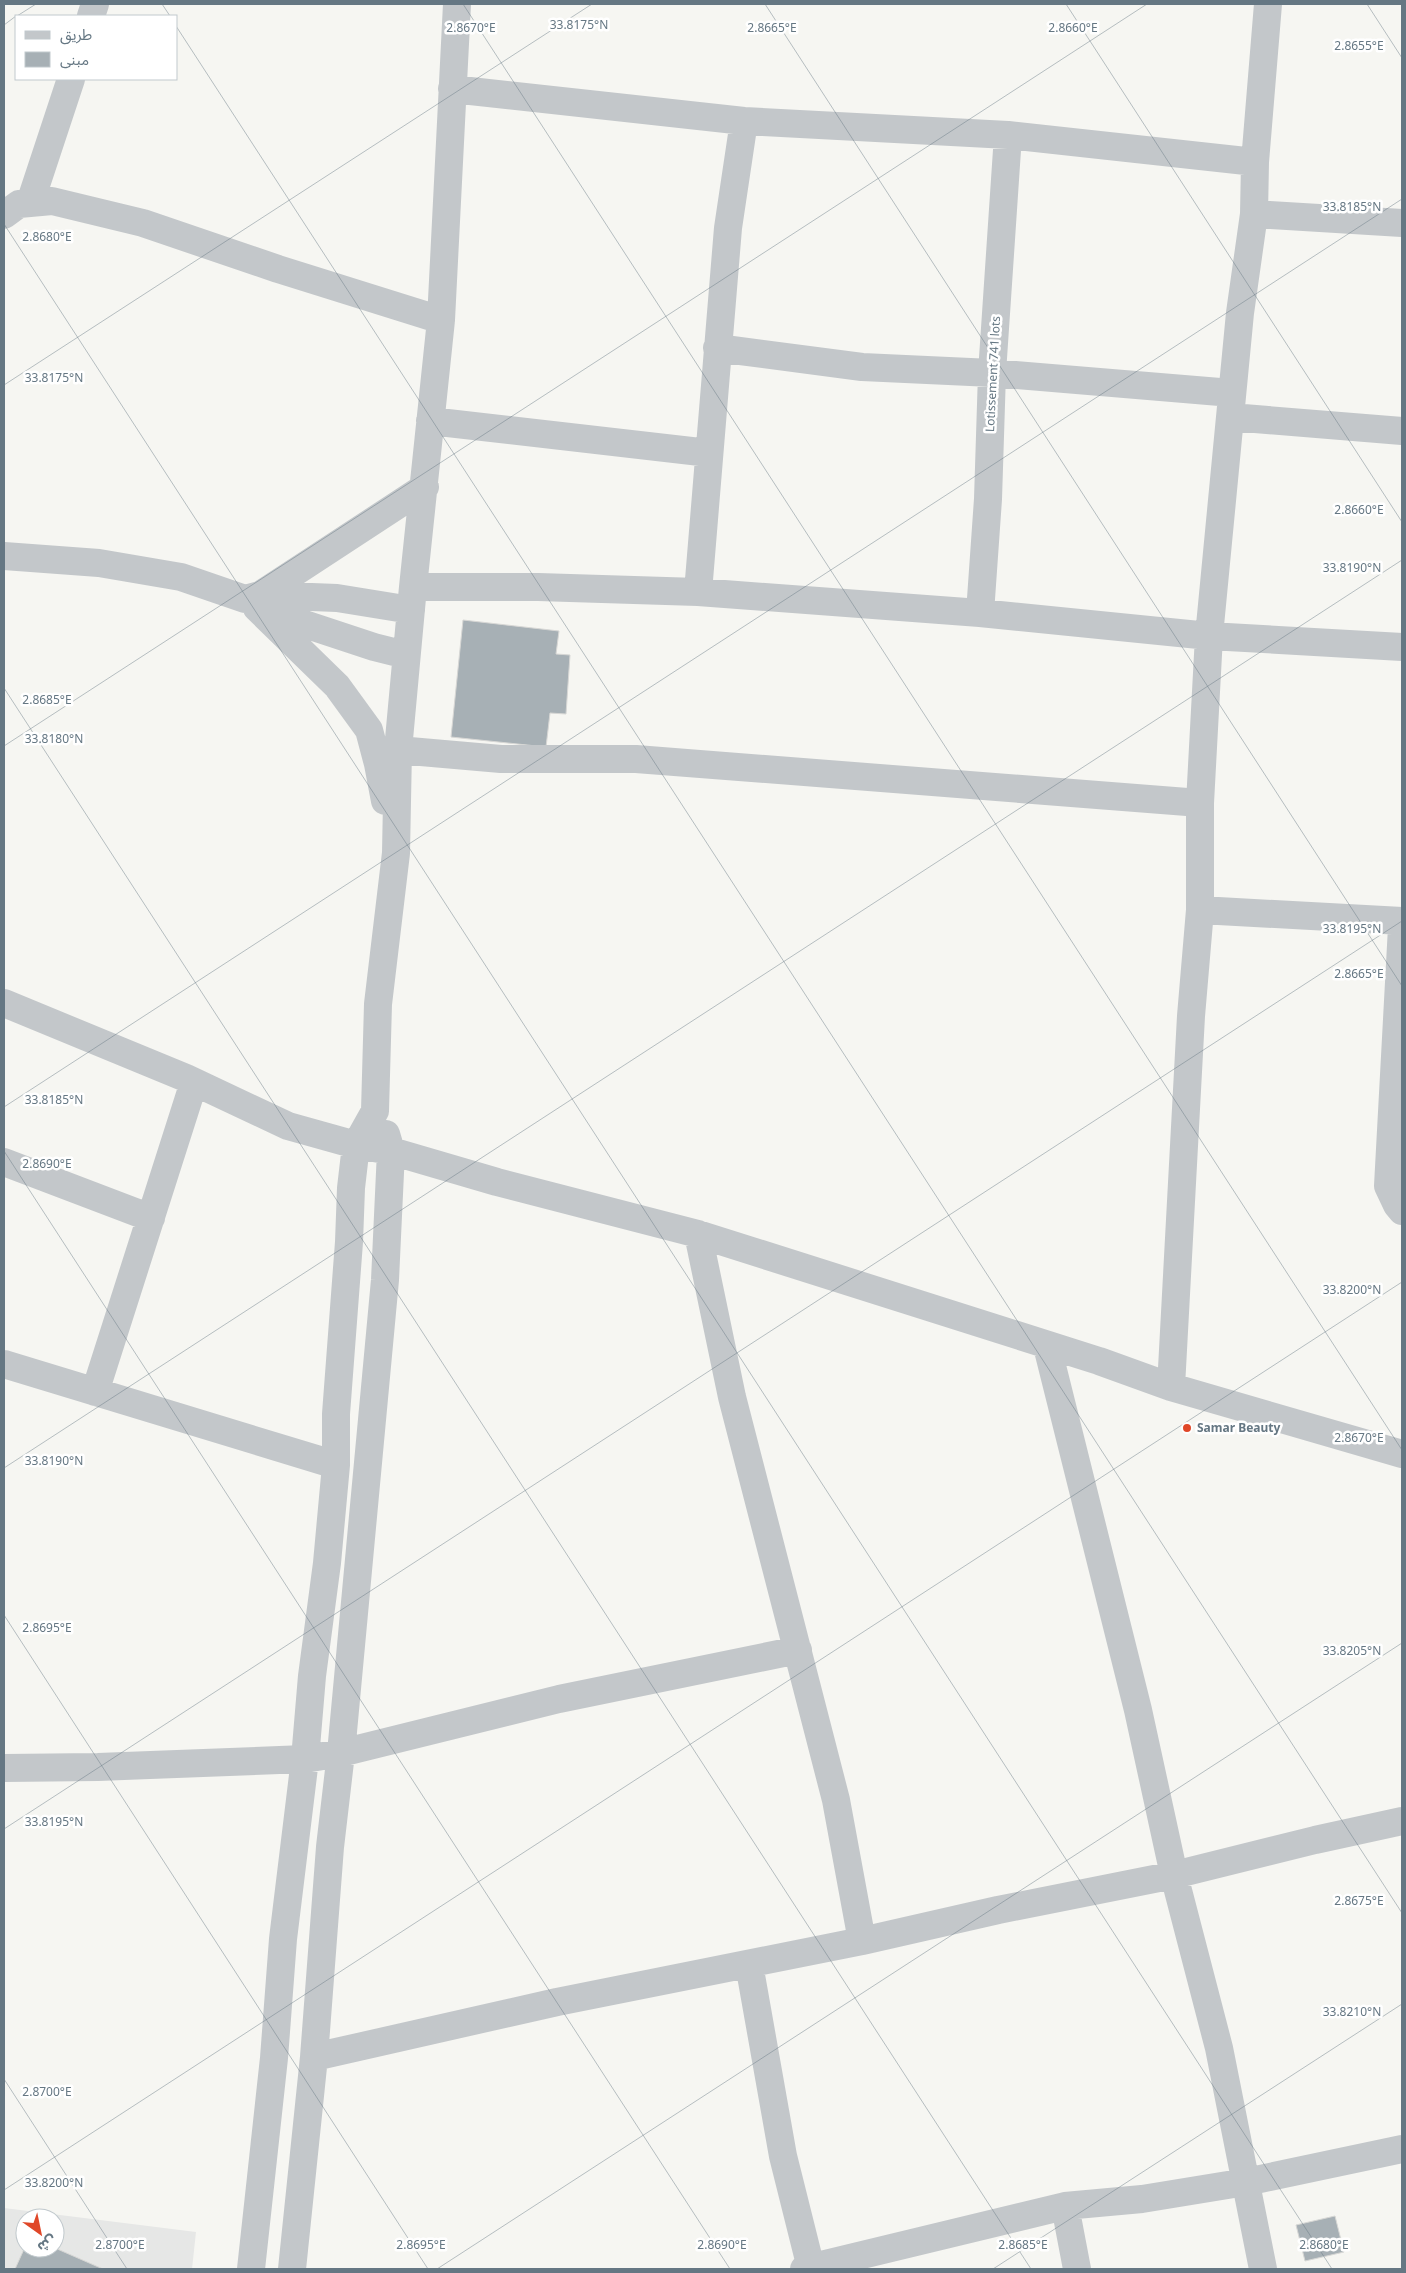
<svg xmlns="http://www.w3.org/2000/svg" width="1406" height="2273" font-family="'Noto Sans','Noto Sans Arabic',sans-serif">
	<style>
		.built { fill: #e6e7e6; fill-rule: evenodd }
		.building { fill: #a7b0b5; stroke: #d7d7d5 }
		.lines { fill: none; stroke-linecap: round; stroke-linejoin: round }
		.minor { stroke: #c3c7ca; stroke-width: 28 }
		.ticks { fill: none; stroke: #657783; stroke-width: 1; stroke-opacity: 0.45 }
		.poi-dot { fill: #e04728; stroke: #fff; stroke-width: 2 }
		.labels { text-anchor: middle; stroke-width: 5; stroke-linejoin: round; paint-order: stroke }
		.street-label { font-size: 12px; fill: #657783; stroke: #fff }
		.poi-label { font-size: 12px; font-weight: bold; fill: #657783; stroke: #fff; text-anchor: start }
		.ticks-label { font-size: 12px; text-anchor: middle; fill: #657783; stroke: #fff; stroke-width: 5; stroke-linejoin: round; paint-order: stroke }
	</style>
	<rect width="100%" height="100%" fill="#f6f6f2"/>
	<path class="built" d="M4,2208L196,2232L192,2269H4ZM25,2218H55V2248H25Z"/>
	<path class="building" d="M463,620L559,631L556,654L570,655L566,714L550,713L546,747L451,737Z
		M1335,2216L1344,2252L1305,2261L1296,2225Z
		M25,2247L55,2248L103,2269H15Z"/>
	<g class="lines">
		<path class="minor" d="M91,16L95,4
			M452,89L744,121L1008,135L1255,162
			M30,203L71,79
			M1254,214L1402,223
			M4,215L19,204L52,201L143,223L278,269L441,320
			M717,348L862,367L992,373L1232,393
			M1231,417L1402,431
			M430,421L709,453
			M4,556L99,563L181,577L245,599L260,595L337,598L411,610
			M413,587H538L698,592L980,613L1209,636L1402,647
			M698,592L728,228L744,121
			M260,595L425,487
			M257,608L337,686L369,730L378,764L385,801
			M262,610L374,647L406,655
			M980,613L988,499L992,373L1008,135
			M398,750L501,759H636L1200,803
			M1200,910L1402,921
			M1402,927L1388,1186L1397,1205L1402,1211
			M4,1003L186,1078L288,1126L356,1145L391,1151L497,1182L698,1234L1099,1361L1171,1387L1402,1454
			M4,1162L151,1218
			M1047,1346L1138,1710L1174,1875L1219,2048L1263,2269
			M4,1364L336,1465
			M1171,1387L1191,1016L1200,910V803L1209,636L1240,313L1254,214L1255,162L1268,4
			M95,1392L194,1082
			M4,1768L98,1767L305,1759L341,1753L559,1699L798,1650
			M862,1941L998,1910L1174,1875L1315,1840L1402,1821
			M749,1964L783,2156L811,2268
			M314,2057L557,2002L862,1941L836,1800L732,1397L698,1234
			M1065,2206L1077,2269
			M251,2269L274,2058L283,1939L305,1759L312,1676L327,1563L336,1465V1414L349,1242L351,1188L356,1145L375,1111L378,1004L396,853L398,750L413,587L441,320L457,4
			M292,2269L314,2057L330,1847L341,1753L385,1280L391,1151L386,1134
			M804,2269L1065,2206L1142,2199L1246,2182L1402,2149"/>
	</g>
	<path class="ticks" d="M162,4L170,16M463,4L1402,1450M765,4L1402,986M1066,4L1402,522M1367,4L1402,58M17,16L36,4M4,25L16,16M176,26L1402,1913M4,224L1332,2269M4,385L592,4M4,688L1031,2269M4,746L1147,4M4,1107L1402,199M4,1151L730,2269M4,1468L1402,560M4,1615L428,2269M4,1829L1402,921M4,2079L127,2269M4,2190L1402,1282M437,2269L1402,1643M993,2269L1402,2004"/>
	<circle class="poi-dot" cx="1187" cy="1428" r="5"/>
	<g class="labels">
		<g class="street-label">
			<text transform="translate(993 374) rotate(-87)" y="4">Lotissement 741 lots</text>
		</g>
		<g class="poi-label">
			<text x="1197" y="1432">Samar Beauty</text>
		</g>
	</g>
	<g class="ticks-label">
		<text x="579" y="29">33.8175°N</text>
		<text x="471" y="32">2.8670°E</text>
		<text x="772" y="32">2.8665°E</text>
		<text x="1073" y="32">2.8660°E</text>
		<text x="1359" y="50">2.8655°E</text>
		<text x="1352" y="211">33.8185°N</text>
		<text x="47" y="241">2.8680°E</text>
		<text x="54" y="382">33.8175°N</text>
		<text x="1359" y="514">2.8660°E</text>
		<text x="1352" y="572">33.8190°N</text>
		<text x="47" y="704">2.8685°E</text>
		<text x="54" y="743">33.8180°N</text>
		<text x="1352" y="933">33.8195°N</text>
		<text x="1359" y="978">2.8665°E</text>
		<text x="54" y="1104">33.8185°N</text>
		<text x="47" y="1168">2.8690°E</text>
		<text x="1352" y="1294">33.8200°N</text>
		<text x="1359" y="1442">2.8670°E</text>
		<text x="54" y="1465">33.8190°N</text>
		<text x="47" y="1632">2.8695°E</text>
		<text x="1352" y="1655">33.8205°N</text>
		<text x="54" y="1826">33.8195°N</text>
		<text x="1359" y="1905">2.8675°E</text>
		<text x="1352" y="2016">33.8210°N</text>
		<text x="47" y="2096">2.8700°E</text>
		<text x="54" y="2187">33.8200°N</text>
		<text x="120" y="2249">2.8700°E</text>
		<text x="421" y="2249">2.8695°E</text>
		<text x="722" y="2249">2.8690°E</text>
		<text x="1023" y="2249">2.8685°E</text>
		<text x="1324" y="2249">2.8680°E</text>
	</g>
	<rect width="1406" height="2273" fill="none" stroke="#657783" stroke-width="10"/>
	<rect x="15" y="15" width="162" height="65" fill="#ffffff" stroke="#c1c9cd"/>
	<rect x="25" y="31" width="25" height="8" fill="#c3c7ca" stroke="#c1c9cd"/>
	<text x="60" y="40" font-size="15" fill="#657783">طريق</text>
	<rect x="25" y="52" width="25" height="15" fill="#a7b0b5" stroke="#c1c9cd"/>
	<text x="60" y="65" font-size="15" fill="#657783">مبنى</text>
	<g transform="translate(40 2233) rotate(147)"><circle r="24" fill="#ffffff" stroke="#c1c9cd"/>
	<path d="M0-4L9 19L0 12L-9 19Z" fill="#e04728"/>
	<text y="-8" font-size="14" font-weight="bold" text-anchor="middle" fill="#657783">ش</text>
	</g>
</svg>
